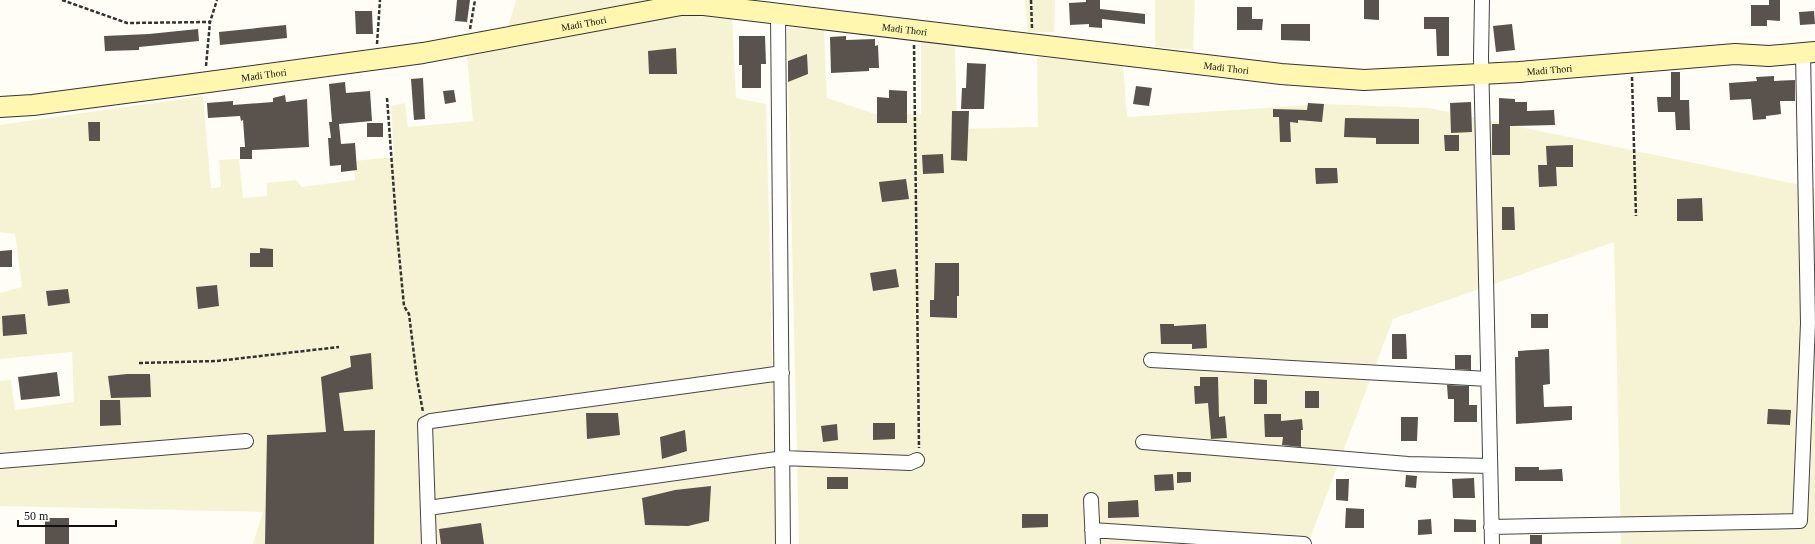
<svg xmlns="http://www.w3.org/2000/svg" width="1815" height="544" font-family="'Times New Roman',serif">
	<style>
		.farmland { fill: #f6f3d4 }
		.building { fill: #5a524d }
		.lines { fill: none; stroke-linecap: round; stroke-linejoin: round }
		.minor-casing { stroke: #444; stroke-width: 16 }
		.secondary-casing { stroke: #333; stroke-width: 22 }
		.path { stroke: #333; stroke-width: 2.5; stroke-dasharray: 4 2; stroke-linecap: butt }
		.minor { stroke: #fff; stroke-width: 14 }
		.secondary { stroke: #fff6b0; stroke-width: 20 }
		.labels { text-anchor: middle; stroke-width: 4; stroke-linejoin: round; paint-order: stroke }
		.street-label { font-size: 10px; fill: #111; stroke: #fff }
	</style>
	<rect width="100%" height="100%" fill="#fffdf5"/>
	<path class="farmland" d="M516,0H667L569,14L508,27Z
		M1025,0H1055L1054,32H1028Z
		M1155,0H1195L1193,50L1155,47Z
		M675,15L732,18L736,98L766,104L777,544H253L263,512L0,506V381L11,380L15,410L74,402L72,352L0,359V293L22,287L15,234L0,232V125L203,96L211,188L221,187L219,160L239,159L243,198L267,196V183L296,180L302,187L355,180L354,161L394,157L391,106L405,103L408,127L473,121L467,56Z
		M787,28L824,29L827,98L875,114H921V42L955,47L957,129L1038,127L1037,57L1123,64L1127,117L1324,104L1429,108L1815,188V544H1621L1614,242L1393,319L1308,544H799Z"/>
	<path class="building" d="M457,0H470L467,22L455,21Z
		M1086,0H1100V9L1145,14V24L1102,19V28L1089,27V24L1070,25L1069,3L1086,2Z
		M1364,0H1379V20L1364,19Z
		M1769,0H1780V21L1767,20V26H1751V5H1769Z
		M1237,7H1252V19H1263L1262,30H1237Z
		M355,11H372L373,34H356Z
		M1814,11L1815,24L1800,25L1799,12Z
		M1424,17H1449V56H1437L1436,29H1424Z
		M1281,24H1310V41L1281,40Z
		M1512,24L1515,50L1496,52L1493,26Z
		M286,25L287,38L220,45L219,32Z
		M198,29L199,41L139,47V50L105,51L104,36L149,34Z
		M739,36H765L766,64H761V88H742V65H739Z
		M846,36V40L875,39V46L878,45L879,68H869V71L831,73L830,37Z
		M676,48L677,74H649L648,51Z
		M807,54L808,74L788,82V61Z
		M967,63L986,64L984,109H961L962,88H966Z
		M1671,72H1680V100H1689L1690,130H1676L1675,112H1658L1657,97H1671Z
		M1774,76V81L1795,80V101H1780L1781,114L1766,116V119L1753,120L1751,99L1730,100L1729,83L1757,81L1756,77Z
		M423,78L425,119L414,120L411,79Z
		M345,82L346,93L370,91L372,121L339,124L341,144L355,143L357,170L341,172V165L330,166L328,138H331L329,122H332L329,84Z
		M1136,86L1152,88L1149,106L1133,104Z
		M454,90L456,102L445,104L443,91Z
		M889,90L907,91V123H877V97L889,98Z
		M285,95L286,102L307,99L309,147L252,150V159H240V147H245L243,120L241,121L240,116L208,118L207,103L233,101V105L273,102V98Z
		M1499,98L1515,99V102H1527V111L1554,110L1555,125L1510,126V155H1492V124H1499Z
		M1471,102L1472,132L1451,133L1450,103Z
		M1308,103L1324,104L1322,122L1298,120V123L1290,122L1291,142H1280L1279,117H1273V109L1307,110Z
		M952,111H969L967,161L951,160Z
		M1345,118L1419,119V144H1376V138L1344,137Z
		M88,122H100V141H89Z
		M367,123H383V137H367Z
		M1444,135H1459V151H1445Z
		M1573,145V167H1556L1557,186L1539,187L1538,165H1547L1546,146Z
		M943,154L944,173L923,174L922,155Z
		M1315,168H1337L1338,183L1316,184Z
		M906,179L909,199L882,202L879,182Z
		M1702,198L1703,221H1677V199Z
		M1502,207H1514L1515,230H1502Z
		M260,248L273,249V267H250V253H260Z
		M12,250V267H0V251Z
		M935,263H959V296H957V318L930,317V300H934Z
		M896,269L899,287L873,291L870,273Z
		M217,285L219,306L198,309L196,287Z
		M68,289L70,303L48,306L46,291Z
		M25,314L27,334L3,336L2,316Z
		M1531,314H1548V328H1531Z
		M1160,324H1174V326L1206,324L1207,348L1192,349V344H1161Z
		M1392,334H1406L1407,359H1392Z
		M1549,349L1550,384L1543,385L1544,407L1572,406V420L1516,424L1515,357H1518V351Z
		M371,353L373,389L339,393L344,431L375,430L374,544H265L267,435L326,432L321,377L351,367L350,356Z
		M1455,355H1471V370L1455,369Z
		M57,372L60,396L21,400L18,377Z
		M127,374H150L151,397L111,398L108,376Z
		M1200,377H1218L1219,417L1225,416L1227,438L1211,439L1208,403L1195,404L1194,386H1200Z
		M1254,379L1267,380V404H1254Z
		M1447,385L1469,386V405H1477V422H1454V399H1448Z
		M1305,391H1319V408H1305Z
		M100,400H120L121,425L100,426Z
		M1768,409L1791,410L1790,425L1767,424Z
		M586,413H618L620,435L587,439Z
		M1264,414H1281V421L1302,419L1303,430H1301V447L1282,445L1283,437H1265Z
		M1401,417H1418L1417,441H1401Z
		M873,423H895V439L873,440Z
		M837,424L838,440L823,442L821,426Z
		M685,430L687,451L662,459L660,437Z
		M1515,467H1539V470L1562,469L1563,481H1515Z
		M1177,472H1191V482L1177,483Z
		M1173,474L1174,490L1155,491L1154,475Z
		M1406,475L1417,476L1416,488L1405,487Z
		M827,477H848V489H827Z
		M1474,478L1475,498H1453L1452,479Z
		M1336,479H1349L1348,501L1336,500Z
		M711,486L709,521L688,526L645,525L642,498L675,490Z
		M1138,500L1139,517L1108,518V502Z
		M1346,508L1364,509V528H1345Z
		M1022,514H1048V527L1022,528Z
		M45,518H69V544H45Z
		M1431,519L1432,534L1418,535V520Z
		M1454,519L1476,520V532H1454Z
		M481,523L484,544H441L439,529Z
		M1530,535H1542V544H1530Z"/>
	<g class="lines">
		<defs>
			<path id="minor" d="M1482,0L1481,57L1492,544
				M778,15L783,544
				M1151,360L1488,379
				M1143,442L1408,464L1490,466
				M0,461L246,441
				M1091,500L1093,544
				M428,508L783,458L910,463L917,460
				M1491,527L1800,521L1808,323L1803,53
				M1092,530L1304,544
				M429,544L425,424L431,421L782,373"/>
			<g id="secondary">
				<path id="s1" d="M0,107L33,105L186,85L423,53L681,5H704L1281,74L1364,80L1519,72L1735,54L1769,56L1815,52"/>
			</g>
		</defs>
		<use href="#minor" class="minor-casing"/>
		<use href="#secondary" class="secondary-casing"/>
		<path class="path" d="M62,0L127,23L210,22
			M1031,0L1032,28
			M470,29L475,0
			M377,44L380,0
			M914,45L919,448
			M206,66L210,22L217,0
			M1632,77L1636,216
			M387,98L397,233L404,306L409,314L417,379L423,412
			M139,363L217,361L339,347"/>
		<use href="#minor" class="minor"/>
		<use href="#secondary" class="secondary"/>
	</g>
	<g class="labels">
		<g class="street-label">
			<text dy="4" stroke="none"><textPath href="#s1" startOffset="590">Madi Thori</textPath></text>
			<text dy="4" stroke="none"><textPath href="#s1" startOffset="914">Madi Thori</textPath></text>
			<text dy="4" stroke="none"><textPath href="#s1" startOffset="1238">Madi Thori</textPath></text>
			<text dy="4" stroke="none"><textPath href="#s1" startOffset="1562">Madi Thori</textPath></text>
			<text dy="4" stroke="none"><textPath href="#s1" startOffset="266">Madi Thori</textPath></text>
		</g>
	</g>
	<path d="M18 520v6h98v-6" fill="none" stroke="#111111" stroke-width="2"/>
	<text x="24" y="520" font-size="12" fill="#111111" stroke="#ffffff" stroke-width="3" paint-order="stroke">50 m</text>
</svg>
